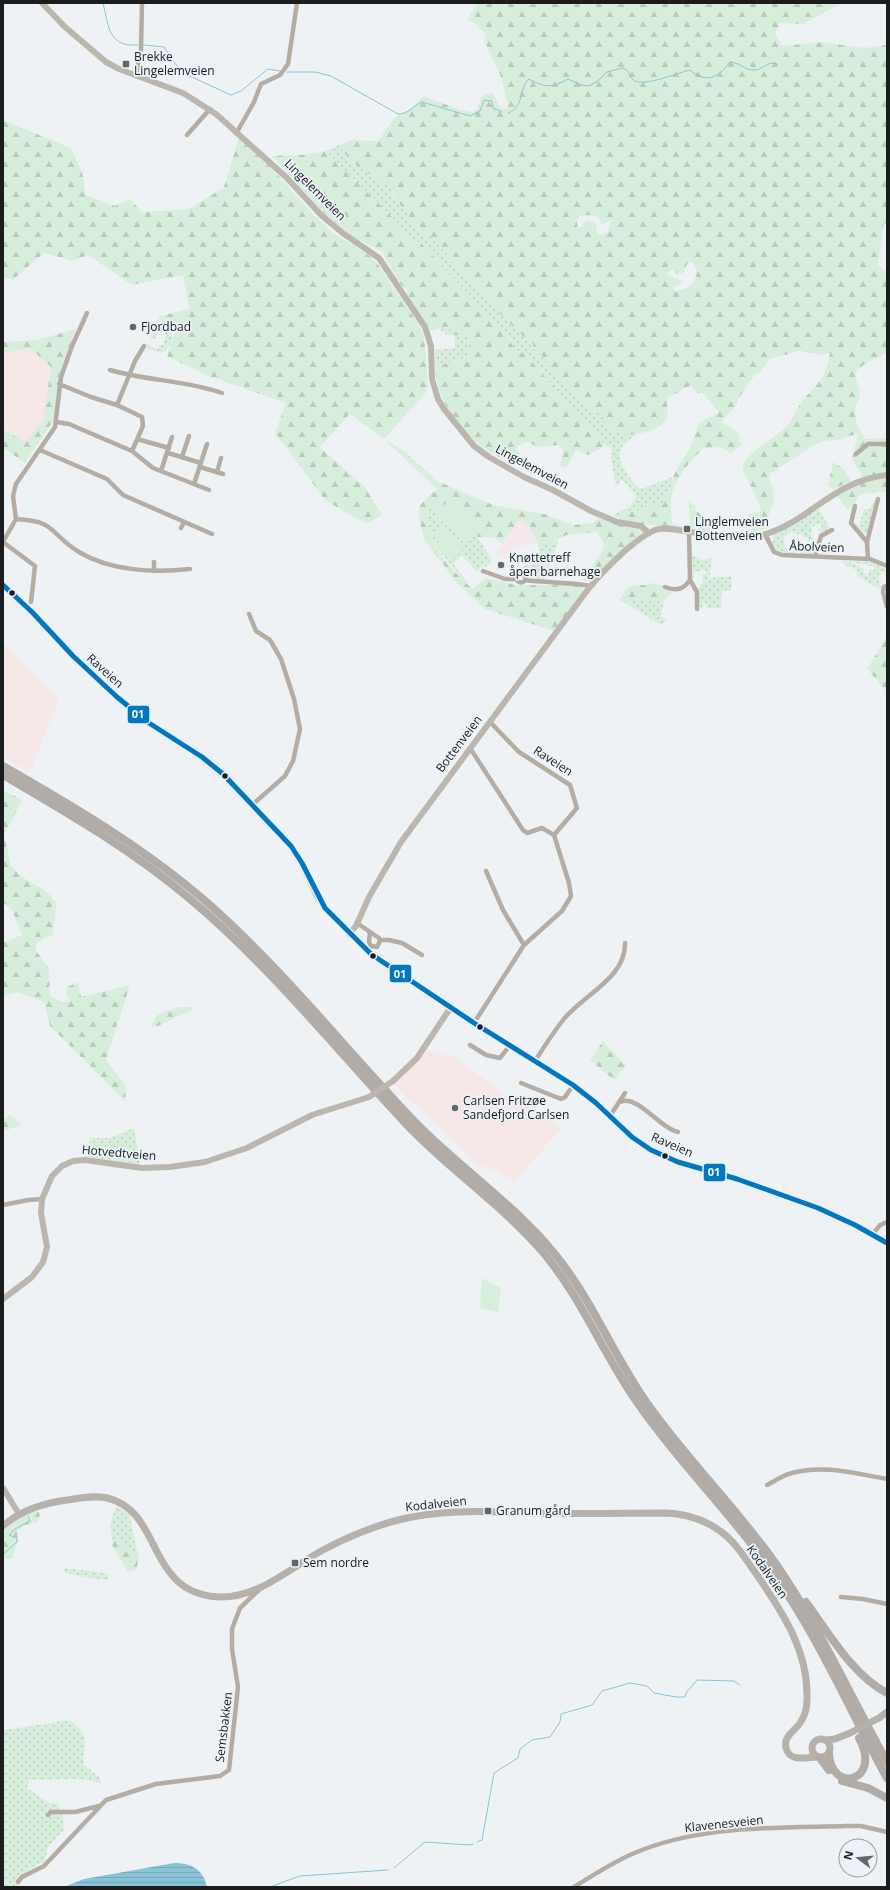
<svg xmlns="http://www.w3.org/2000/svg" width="890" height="1890" font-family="'Open Sans',sans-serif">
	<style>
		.commercial { fill: #f5e8e6 }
		.education { fill: #f5e8ec }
		.grass { fill: url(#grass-dots) }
		.forest { fill: url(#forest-firs); fill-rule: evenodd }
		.pitch { fill: #d8eedc }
		.water { fill: url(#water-rules) }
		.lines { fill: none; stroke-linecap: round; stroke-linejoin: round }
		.stream { stroke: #88c4d8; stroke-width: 1 }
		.street { stroke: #b5aca4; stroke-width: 4.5 }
		.secondary { stroke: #bbb6ae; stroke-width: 6 }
		.primary { stroke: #b6b1aa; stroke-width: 7 }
		.highway { stroke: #b1aca7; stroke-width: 8 }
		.secondary-bridge { stroke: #bbb6ae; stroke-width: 6 }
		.primary-bridge { stroke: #b6b1aa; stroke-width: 7 }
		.bus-1-casing { stroke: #ebf2f8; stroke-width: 8 }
		.bus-1 { stroke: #0277bd; stroke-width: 5 }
		.poi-dot { fill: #646769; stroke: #ebf2f8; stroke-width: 1.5 }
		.bus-dot { fill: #1a1c1e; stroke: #ebf2f8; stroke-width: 1.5 }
		.labels { text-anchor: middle; stroke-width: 3.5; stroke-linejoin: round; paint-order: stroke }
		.poi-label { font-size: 12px; fill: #1a1c1e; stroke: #ebf2f8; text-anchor: start }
		.street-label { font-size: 12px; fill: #1a1c1e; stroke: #ebf2f8 }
		.line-badge { stroke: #ebf2f8; stroke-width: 1.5 }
		.badge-label { font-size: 11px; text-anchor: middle; font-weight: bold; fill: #fff }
	</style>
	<defs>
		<pattern id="grass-dots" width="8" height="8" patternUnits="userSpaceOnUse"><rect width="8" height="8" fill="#d8eedc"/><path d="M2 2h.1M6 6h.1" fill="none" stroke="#b9ccbc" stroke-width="1.8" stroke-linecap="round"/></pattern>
		<pattern id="forest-firs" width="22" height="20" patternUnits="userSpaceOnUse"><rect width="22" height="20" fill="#d8eedc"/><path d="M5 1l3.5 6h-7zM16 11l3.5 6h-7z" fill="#b9ccbc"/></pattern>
		<pattern id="water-rules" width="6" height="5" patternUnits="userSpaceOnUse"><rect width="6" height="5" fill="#88c4d8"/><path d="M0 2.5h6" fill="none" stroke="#75a8b9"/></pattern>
	</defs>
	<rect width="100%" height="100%" fill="#eef2f5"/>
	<path class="commercial" d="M30,348L51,367L43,421L24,443L3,429V353Z
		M3,642L59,699L30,772L3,757Z
		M426,1050L454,1057L507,1096L513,1095L561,1129L515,1181L484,1165L482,1168L394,1085Z"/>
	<path class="education" d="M518,521L524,522L531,526L535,538L538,542L511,549L512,553L501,559L495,554Z"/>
	<path class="grass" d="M339,145C351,166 373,176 392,188L393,197L400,207L408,212V216L424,234L431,237L504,318L524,337L532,342L536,353L544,357L547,363L593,411L602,414L624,434H637C630,439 622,444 620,452C618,462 631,483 641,489L672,477V493L669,494L661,504H648L640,510L621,514L617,518L613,515L630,506L637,496L622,480L616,486L610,453L612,448L604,444L524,353C515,352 513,346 510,338L416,242L409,241L400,230L397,222L326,151Z
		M154,324C162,327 175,329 172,340C170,347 167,349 162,353L148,349L147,346V344L157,349L160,345H163L166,332L159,330L156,338L150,339Z
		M437,326L449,328L460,336H468L469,347L467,357L435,367V350L455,348L454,336L446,334L440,329L430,330L429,328Z
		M873,502H875L867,533L865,534L857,526L859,525L864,509H870Z
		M430,505L438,509L436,516L467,544L484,524L477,537L492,560L486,567L483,565L477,572L462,555L453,564L468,583L466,584L434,544L426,519Z
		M815,508L817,511L819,509L830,529L821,534L818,529L822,527L820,523L811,527L813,532L810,533L816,542L813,555H802L800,548L807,547V549H812L811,541L808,542L807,538L802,537V534H795L792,532L784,537L785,548H787V551L795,550V554L777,552L772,544L774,534Z
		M557,540L558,543L544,580C535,579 528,576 522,569L524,566L539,562L546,565L540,557L538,542L540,544L553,542Z
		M691,554L702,560L712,558L709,578L731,576L732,584L731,590L722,591L721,608H706V603H703L702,608L699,607V584L703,583L702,575L706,573L705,570L693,572L694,578L691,577Z
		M841,560L856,564L864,569L863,573L868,574L870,569L874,571L875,567L848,561L872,562L887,570V573L882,571C878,578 878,581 882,588L880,589L857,576V570L846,566Z
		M643,598L664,601L661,616L667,620L661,625L630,606L634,599Z
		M134,1129L140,1162L138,1165L82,1156L80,1153L91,1138H111L128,1130Z
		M116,1506L129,1513L139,1559L127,1546L116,1539L112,1541L110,1525Z
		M65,1568L106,1573L109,1576L107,1580L83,1577L63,1572Z
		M70,1720C94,1741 82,1740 84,1765L99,1777L102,1784C79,1775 54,1781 30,1780L27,1788L49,1803L58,1804L63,1817L64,1830L48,1847L45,1861C34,1867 18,1874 15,1887H3V1730Z"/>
	<path class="forest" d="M477,3H842L803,24L780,23L775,33L782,46L822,42L864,48L887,45V224L884,223L878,265L887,273V354H884C876,359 863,363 857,371C852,377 860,385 860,392C861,398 857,401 856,406C853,418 859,430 865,439L887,438V475L882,476L887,478V491L861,494L848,511L835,493L861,480V474L852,459L858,433L842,439L819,442L770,474C768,481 774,489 774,496C773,507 767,517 764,527L760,506L742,467C751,447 772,441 787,426C792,421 794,413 798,407C814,384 825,384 830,353L823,355L800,351L769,359L761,371L754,376L738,399L737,405L721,422L738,432L741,445L731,453L720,447L702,449C680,472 665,491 673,524L683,526L681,529L620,521L617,518L620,514L640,510L648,504H661L669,493H672L673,491L670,488C673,473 680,464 688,451C693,443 695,433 699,424L702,421L719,413L704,394L698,393L690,386C682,388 677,394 669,397C665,404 669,411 667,418C662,432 630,437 618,433C614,432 611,429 607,427C605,417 603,415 593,411L547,363L544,357L536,353L532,342L524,337L504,318L431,237L424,234L408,216V212L395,201L392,188C373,176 351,166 339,145L351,140L378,141L395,117L412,108L423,96L461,110L472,112L478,108C481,98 481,93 493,93C497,97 497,105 502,109L506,108L508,106C506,96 504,87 501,77C497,63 483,48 485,33L472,21H467ZM593,215L598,217L602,225L610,220L611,222L608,232C604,234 601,237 597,233L596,223L588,220L583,223V227L578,228L577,222L580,216ZM692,261L697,272C693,287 691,288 675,291L673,287L678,284L682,283V281L668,275L667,272L673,270L677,274L683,273L688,262Z
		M3,120L71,148L82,172L86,195L115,206L130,199L142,212L189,209L224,187L239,137L266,162L315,216L332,232L369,255L377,263L418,323L424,336L428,385L425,394L384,439L404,451L437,481L493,505L544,514L573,525L592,523L599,518L639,525L649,533L601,574L586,581L582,580L602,552L604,544L597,532L566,535L553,542L540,544C531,534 532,522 518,521L502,543L494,538L477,537L484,524L454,498L438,509L430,505C429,509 426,515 427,520C430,547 453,572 473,589L486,578L517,585H576L582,588L583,594L554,631L485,609L457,583L424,539L419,519L420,505L437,489L384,439L350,414L320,447L364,486L382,515L367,524L326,501L275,433L286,403L206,375L167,356L175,332L157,317L189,309L183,275L132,285L88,255L73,261L44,253L14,279L3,278Z
		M326,151L397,222L400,230L409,241L420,242L505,332C511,340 513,352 524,353L604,444L602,448L588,455L576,450L568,465L564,468L560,466L563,451L559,445L538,447L527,442L517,446L520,454L518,456L507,457L505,461C496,455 486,451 478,444C456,425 436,397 435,367L467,357L469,347L468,336L455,335L449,328L437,326L429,328L408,296L407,289L401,285L381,251L354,237L326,216L272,156L302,155Z
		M76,329L59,375L54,420L25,463L3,448V429L24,442L43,421L51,367L30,348L3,353V342L36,340Z
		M833,462L844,469L851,481L834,489L828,486Z
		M689,501L696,507L695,510L714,523L711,533L690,527Z
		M650,583C658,584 669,587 673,594L666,598L664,601L657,600L652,603L644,598L634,599L630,606L619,600C629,584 629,585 647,585Z
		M887,636V692L867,669Z
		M3,790L22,800L4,835L11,866L22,877L47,892L57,903L53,935L37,942L35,949L49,969L50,996L62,1002L69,1001L65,988L78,982L81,997L130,985L106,1060L126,1086L125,1101L50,1026L44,1002L17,992L3,997V943L22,935L11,908L3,902Z
		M179,1007H193L192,1010L158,1026L151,1027C154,1012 166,1011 179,1007Z
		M603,1041L626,1066L614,1080L590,1060Z
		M10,1115L22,1125L3,1131V1119Z
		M32,1512H39L40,1515L37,1523L24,1525L17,1532L18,1539L12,1559H3V1531L22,1516Z
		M116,1539L127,1546L139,1559L136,1570L128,1572L112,1545V1541Z"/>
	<path class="pitch" d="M454,498L484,524L467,544L436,515L438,509Z
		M761,511L766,529L752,532L748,514Z
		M441,525L465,545L464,548L451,561L440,547L434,533Z
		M482,1278L501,1288L498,1312L480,1308Z"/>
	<path class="water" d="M174,1863C191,1863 203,1869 207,1887H64L84,1879Z"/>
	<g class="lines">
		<path class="stream" d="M103,3C109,27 108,47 138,45
			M144,45L164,47L181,72L231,95L241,91L268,69L280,71
			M287,72H315L331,76L398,114C409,114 413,106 422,102L470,116L480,111L484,100L492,101L493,108L502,112
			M508,113C525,107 519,86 529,79C545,88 552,88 568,79L581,85L589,86L598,81L607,72L623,68L628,71C630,75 630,78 635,81C647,86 677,73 690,70C706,84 718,78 730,62C738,62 745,70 753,70C763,71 766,60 777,64
			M3,1554L17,1542V1538L9,1535L15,1529L30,1521L28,1516
			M477,1842L482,1840L494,1773L518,1758L520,1749L532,1740L550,1737L560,1722L561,1714L592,1705L602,1691L630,1683L647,1686L654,1693L676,1697H685L686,1693L697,1680L734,1681L740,1685
			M394,1868L425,1842L469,1845L473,1844
			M270,1887L300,1876L388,1870"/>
		<path class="street" d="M136,75L141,49L142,3
			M237,132L254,102L261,84L280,75L288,64L297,3
			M187,135L210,109
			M110,370C147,381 185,380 222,393
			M59,384L91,397L117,405L142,417L143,426L132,451
			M117,405L135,361L144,346
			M57,422L69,424L132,451L153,468L209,490
			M137,439L169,448
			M40,450L107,479L123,495L212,534
			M168,453L201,463
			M856,454L868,444H887
			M182,457L189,436
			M200,467L223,474
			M161,471L172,437
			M217,472L221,458
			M194,484L207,444
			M855,506L851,523L867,542
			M16,519C58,521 49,534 79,552C110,571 154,573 190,569
			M181,528L184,522
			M689,532L690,580
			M765,534L774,552L782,555L870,559L887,566
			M815,556L821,536L832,530
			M868,559L867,542L878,499
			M154,571V562
			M483,571L505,579H516
			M516.5 578a4.5 4.5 0 1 1 9 0a4.5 4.5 0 1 1-9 0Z
			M525,580C547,583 570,582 591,586
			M690,580L697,592V609
			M887,586L884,587L883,592L887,607
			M665,587C676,591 683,590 690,580
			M31,602L35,566L3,542L16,519L13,496L16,484L55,427L61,377L72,346L87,313
			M249,614L256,631L270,640L281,659L294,699L300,729L293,761L285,776L252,805
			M470,748L523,830L527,833L542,828L554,835
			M486,871L503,910L524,945
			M357,923L370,932L369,942L371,946L377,947L380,941L379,938L370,932
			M380,940H389L402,943L422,955
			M474,1023L524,945L562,911L571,896L569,883L554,835L577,808L570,785L519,752L490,722
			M470,1045L486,1055L500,1058L510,1045
			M535,1061C544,1047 553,1033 563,1020C583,995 626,978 625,943
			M521,1083L561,1099L565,1097L573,1085
			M620,1102C638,1094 659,1128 678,1132
			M610,1116L625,1093
			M3,1205L28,1200L42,1199
			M873,1234L880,1225L887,1222
			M767,1485C775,1481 783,1475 792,1473C822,1464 857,1474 887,1479
			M841,1597L863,1599L887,1604
			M48,1815L51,1812H75L99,1806
			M18,1882L22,1877L44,1866L106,1800L156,1784L220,1776L229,1770L238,1687L232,1649V1629L240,1608L262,1587
			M574,1887C593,1875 612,1863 632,1854C698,1825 775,1828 846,1826H861L887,1832"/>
		<path class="secondary" d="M42,3L65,27L106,62L119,69L183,93L216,114L286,177L322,216L344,234L379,258L425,327L431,346L432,379L438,399L444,409L474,446L489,457L524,477L553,490L591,511L617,522L641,526L649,533
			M349,934L356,926L369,897L401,842L589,588C603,571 634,539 655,530C665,526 680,531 691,532C715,536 741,541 766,534C811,520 833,481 887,475
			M393,1081L417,1058L451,1007
			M3,1299L32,1277L43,1262L47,1247L41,1213L42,1199L52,1176L62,1166L73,1161L85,1160L142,1168L170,1167L205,1162L247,1148L312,1115L369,1097
			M3,1488L19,1514"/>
		<path class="primary" d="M3,585L32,612L73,656L117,697L149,723L202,757L223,774L291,846L302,863L317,895L325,908L371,954L474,1023L573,1085L596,1103L632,1137L651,1150L678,1162L737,1179L818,1208L855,1225L887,1243
			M3,1526C21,1510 44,1503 67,1500C80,1498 94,1495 107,1498C164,1511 145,1594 220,1597C259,1598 291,1567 323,1550C347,1537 372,1527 398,1520C444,1508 494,1512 541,1513C583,1514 625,1513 666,1513C686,1514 704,1519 720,1531C736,1542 746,1560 757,1575C783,1613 809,1652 807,1700C807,1708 805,1716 800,1723C795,1731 783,1736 786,1748C790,1763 807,1757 817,1757
			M879,1718L887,1712
			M812 1748a9 9 0 1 1 18 0a9 9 0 1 1-18 0Z
			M826,1740L835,1739L850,1733"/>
		<path class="highway" d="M3,766C76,808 148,850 211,906C285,972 347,1051 416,1123C460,1168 514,1204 554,1253C592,1299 613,1355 647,1403C687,1460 738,1509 778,1567C820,1628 851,1697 887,1762
			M3,775C68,813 132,850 190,899C270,966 336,1049 407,1125C449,1169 501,1204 541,1250C582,1297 603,1355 639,1405C679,1463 730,1512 771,1570C817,1634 849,1709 887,1778
			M806,1602C828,1632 853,1676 887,1693
			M829,1754C831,1794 883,1782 859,1738
			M820,1758L829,1770
			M842,1781L868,1788L887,1798"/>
		<path class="secondary-bridge" d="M369,1097L393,1081"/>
		<path class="primary-bridge" d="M850,1733L879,1718"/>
		<defs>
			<path id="bus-1" d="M3,585L32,612L73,656L117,697L149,723L202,757L223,774L291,846L302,863L325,908L371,954L474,1023L573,1085L596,1103L632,1137L651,1150L678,1162L737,1179L818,1208L855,1225L887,1243"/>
		</defs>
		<use href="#bus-1" class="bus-1-casing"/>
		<use href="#bus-1" class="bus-1"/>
	</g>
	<g class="poi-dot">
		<rect x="122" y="60" width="8" height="8" rx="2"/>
		<circle cx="133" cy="327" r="4"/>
		<rect x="683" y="525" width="8" height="8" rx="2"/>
		<circle cx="501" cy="565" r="4"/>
		<circle cx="455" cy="1108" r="4"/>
		<rect x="484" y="1507" width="8" height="8" rx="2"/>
		<rect x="291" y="1559" width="8" height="8" rx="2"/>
	</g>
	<g class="bus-dot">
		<circle cx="12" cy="593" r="3.5"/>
		<circle cx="225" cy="776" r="3.5"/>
		<circle cx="373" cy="956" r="3.5"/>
		<circle cx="480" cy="1027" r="3.5"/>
		<circle cx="665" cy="1156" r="3.5"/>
	</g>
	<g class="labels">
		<g class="poi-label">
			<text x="134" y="61">Brekke<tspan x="134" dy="14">Lingelemveien</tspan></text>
			<text x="141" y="331">Fjordbad</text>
			<text x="695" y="526">Linglemveien<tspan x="695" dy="14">Bottenveien</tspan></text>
			<text x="509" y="562">Knøttetreff<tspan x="509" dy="14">åpen barnehage</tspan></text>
			<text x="463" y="1105">Carlsen Fritzøe<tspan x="463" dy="14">Sandefjord Carlsen</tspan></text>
			<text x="496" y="1515">Granum gård</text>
			<text x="303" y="1567">Sem nordre</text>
		</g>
		<g class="street-label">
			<text transform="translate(315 190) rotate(45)" y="4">Lingelemveien</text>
			<text transform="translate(532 467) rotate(28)" y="4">Lingelemveien</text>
			<text transform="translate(817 547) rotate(2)" y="4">Åbolveien</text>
			<text transform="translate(105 671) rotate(42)" y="4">Raveien</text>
			<text transform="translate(459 744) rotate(-53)" y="4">Bottenveien</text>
			<text transform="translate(553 761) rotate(33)" y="4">Raveien</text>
			<text transform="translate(672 1145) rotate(23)" y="4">Raveien</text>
			<text transform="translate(119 1153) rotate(5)" y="4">Hotvedtveien</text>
			<text transform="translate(436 1504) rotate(-6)" y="4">Kodalveien</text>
			<text transform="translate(767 1572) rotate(55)" y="4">Kodalveien</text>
			<text transform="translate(224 1727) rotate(-83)" y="4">Semsbakken</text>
			<text transform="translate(724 1824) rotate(-6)" y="4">Klavenesveien</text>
		</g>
	</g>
	<g class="line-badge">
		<rect x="127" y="705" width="23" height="19" rx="4" fill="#0277bd"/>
		<rect x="389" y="964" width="23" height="19" rx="4" fill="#0277bd"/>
		<rect x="703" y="1163" width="23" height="19" rx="4" fill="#0277bd"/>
	</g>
	<g class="badge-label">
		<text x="138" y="718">01</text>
		<text x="400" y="978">01</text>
		<text x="714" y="1176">01</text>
	</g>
	<rect width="890" height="1890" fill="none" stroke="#1a1c1e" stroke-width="8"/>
	<g transform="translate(858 1858) rotate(286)"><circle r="19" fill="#ebf2f8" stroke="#979ca1"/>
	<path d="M0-3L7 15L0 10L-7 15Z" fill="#646769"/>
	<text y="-6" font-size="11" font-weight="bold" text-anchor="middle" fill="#1a1c1e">N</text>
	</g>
</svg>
